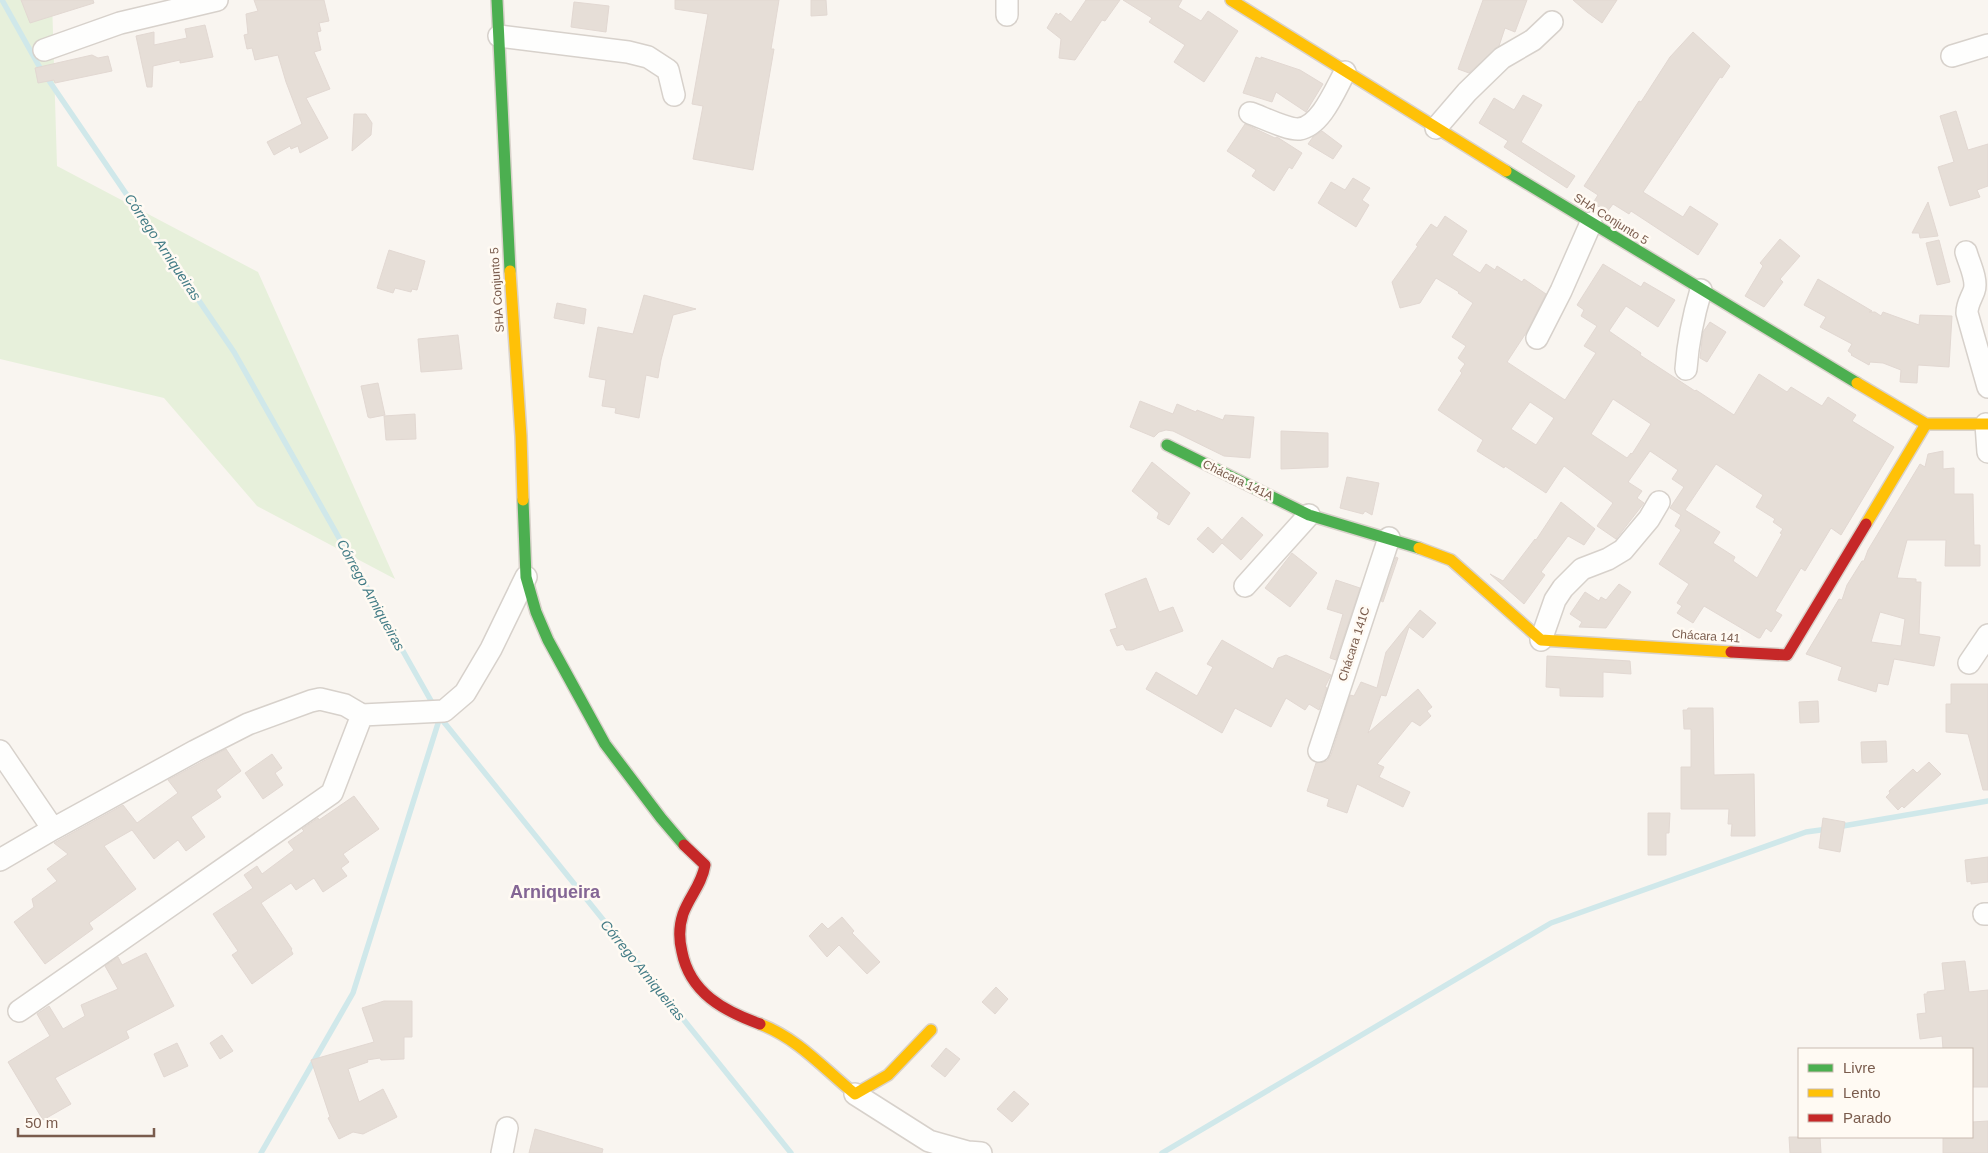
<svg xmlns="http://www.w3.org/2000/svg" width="1988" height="1153" font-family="Helvetica,sans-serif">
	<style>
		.green { fill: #e7f0db }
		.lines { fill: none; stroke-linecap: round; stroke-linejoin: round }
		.stream { stroke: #d0e8ea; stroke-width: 5.5 }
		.building { fill: #e6ded7; stroke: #e2d8d2; fill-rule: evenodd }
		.street-casing { stroke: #d7d1cb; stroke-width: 24 }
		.fast-casing { stroke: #d9d2cb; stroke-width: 14 }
		.slow-casing { stroke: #d9d2cb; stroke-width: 14 }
		.jam-casing { stroke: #d9d2cb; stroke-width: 14 }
		.street { stroke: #fefefd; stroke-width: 21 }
		.fast { stroke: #4caf50; stroke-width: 11 }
		.slow { stroke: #ffc107; stroke-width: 11 }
		.jam { stroke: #c62828; stroke-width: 11 }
		.labels { text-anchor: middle; stroke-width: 5; stroke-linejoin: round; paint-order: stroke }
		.street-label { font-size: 12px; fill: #7a5c4d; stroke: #fffaf3 }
		.water-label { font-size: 14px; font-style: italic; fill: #437c86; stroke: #fffaf3 }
		.district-label { font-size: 18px; font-weight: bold; fill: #846695; stroke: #fffaf3 }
	</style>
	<rect width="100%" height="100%" fill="#f9f5f0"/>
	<path class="green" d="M0,0H52L57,166L258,272L395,579L257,506L164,398L0,359Z"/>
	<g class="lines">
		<path class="stream" d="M2,0L39,66L234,352L434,706
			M439,716L791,1153
			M1837,827L1988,801
			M261,1153L353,993L440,717
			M1162,1153L1551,923L1806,832L1828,829"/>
	</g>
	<path class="building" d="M21,0H93L94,3L30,23Z
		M254,0H324L329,21L319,23L321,31L317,32L321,50L314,52L330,89L306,98L328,138L300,153L298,146L291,149L290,146L274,155L267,142L302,124L286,82L278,55L255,60L252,48L247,49L244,35L248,34L246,14L258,11Z
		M675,0H779L771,49H774L753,170L693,159L703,106L692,104L708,14L675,9Z
		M811,0H826L827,15L811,16Z
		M1086,0H1120L1105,21L1102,20L1075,60L1059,58L1061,39L1047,28L1056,13L1059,15L1060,13L1071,22Z
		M1123,0H1182L1178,7L1201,21L1208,11L1238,31L1204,82L1174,62L1185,45L1149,22L1152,18Z
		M1483,0H1527L1515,32L1505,28L1499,46L1469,73L1458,69Z
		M1573,0H1617L1602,23L1587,12Z
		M574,2L609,6L606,32L571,27Z
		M205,25L213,57L180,63V60L153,66L152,87H147L136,36L154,32V45L187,38L185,29Z
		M1693,32L1730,66L1722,78L1720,77L1643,192L1683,217L1690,206L1718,224L1698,255L1631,211L1629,214L1613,204L1607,212L1593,203L1598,195L1584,186L1639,101L1641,102L1670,57Z
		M92,55L98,58L108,56L112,71L55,83L54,80L38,83L35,68Z
		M1256,57L1261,59V57L1300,70L1323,84L1306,112L1276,92L1272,102L1243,93Z
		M1523,95L1542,105L1521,142L1575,176L1567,188L1504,147L1508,141L1479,123L1494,98L1514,110Z
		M1956,111L1968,150L1988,144V186L1977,190L1980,197L1950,206L1938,167L1954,162L1940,116Z
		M354,114H366L372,123L371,135L352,151Z
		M1245,124L1275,138L1277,137L1302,153L1292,169L1289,167L1274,191L1252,176L1256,170L1227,151Z
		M1322,131L1342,146L1333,159L1308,144L1313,137Z
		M1353,178L1370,188L1362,200L1369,205L1356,227L1318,203L1331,182L1345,190Z
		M1928,202L1938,236L1920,238L1919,233H1912Z
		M1445,216L1467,231L1452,255L1480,273L1486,264L1495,270L1497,266L1522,282L1524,279L1546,294L1526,333L1507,362L1565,400L1596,353L1584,346L1597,326L1581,316L1584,310L1577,305L1603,264L1641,287L1644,282L1675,300L1658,327L1626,306L1609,331L1641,353L1640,355L1695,391L1696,390L1734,415L1759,374L1787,392L1791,387L1822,406L1828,397L1856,415L1852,421L1894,447L1841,535L1831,528L1805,571L1801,568L1775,611L1782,615L1771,632L1766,628L1760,638H1758L1704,606L1693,623L1677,613L1682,606L1677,603L1689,584L1659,564L1681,530L1675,526L1681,515L1670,508L1684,487L1672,479L1678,470L1650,451L1628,482L1642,491L1637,498L1644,503L1616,539L1597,526L1613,503L1564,466L1546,493L1505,466L1504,468L1477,451L1483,440L1438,410L1462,373L1460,371L1465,364L1458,358L1466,346L1452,337L1473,303L1458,293L1459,292L1436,278L1420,303L1400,308L1392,282L1418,246L1416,245L1431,224L1437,228ZM1613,399L1651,424L1632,454L1631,453L1627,458L1591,434ZM1530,402L1554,418L1536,445L1511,429ZM1716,464L1763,495L1756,507L1775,519L1773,522L1783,529L1780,533L1782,534L1757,578L1733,561L1735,557L1713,543L1720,532L1685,510Z
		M1780,239L1800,256L1780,279L1783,282L1764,307L1745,296L1763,266L1760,263Z
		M1939,240L1950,282L1937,285L1926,243Z
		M389,250L425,261L417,290L412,289L411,292L395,288L393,293L377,288Z
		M1818,279L1872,311L1869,312H1875L1881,316L1883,312L1919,325L1920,315L1952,316L1949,367L1918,365L1917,383L1900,382L1901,370L1883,363L1870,362L1869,365L1851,355L1852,354L1848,351L1852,344L1820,327L1826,317L1804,305Z
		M644,295L696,309L673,315L661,360L658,378L646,375L639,418L615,413L616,408L602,406L606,380L589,377L598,327L633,334Z
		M557,303L586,309L584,324L554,318Z
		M1710,322L1726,332L1707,362L1700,358L1703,332Z
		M458,335L462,369L421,372L418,339Z
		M378,383L385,415L370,418L368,417L361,386Z
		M1140,401L1173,414L1177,404L1196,412L1197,410L1223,420L1225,415L1254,417L1250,458L1224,456L1173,431L1166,430L1159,432L1154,437L1130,427Z
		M415,414L416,439L386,440L384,416Z
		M1281,431L1328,433V467L1281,469Z
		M1943,451V469L1954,468V494H1973L1974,545H1980V566H1945L1946,540H1907L1897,578L1916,579V582H1921L1919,634L1940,637L1934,666L1894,659L1888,685L1878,683L1876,692L1838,680L1842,667L1806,654L1839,599L1842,600L1847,585L1862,561H1864L1868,550L1920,464L1925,467L1928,454ZM1880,612L1905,619L1901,646L1871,642Z
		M1152,462L1190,493L1169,525L1157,518L1159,513L1132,491Z
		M1347,477L1379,483L1372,515L1365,511L1363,514L1340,508Z
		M1561,502L1595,529L1584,545L1568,536L1541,572L1545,575L1524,604L1490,574L1503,581L1535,539L1536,540Z
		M1242,517L1263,535L1241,560L1222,543L1213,553L1197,539L1208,527L1222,540Z
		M1292,553L1317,573L1290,607L1265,588Z
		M1396,557L1398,558L1383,602L1381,601Z
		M1146,578L1159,612L1173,607L1183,631L1132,650H1126L1123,644L1117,646L1110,630L1117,628L1105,594Z
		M1336,580L1360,588L1336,660L1330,658L1343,614L1327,609Z
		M1619,584L1631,592L1606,628L1579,627L1582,622L1570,614L1585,592L1599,601L1601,597L1606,600Z
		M1420,610L1436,623L1423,638L1409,627L1386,696L1381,695L1368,733L1418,689L1432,707L1427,711L1431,716L1420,726L1412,721L1377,764L1384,767L1379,777L1410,792L1403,807L1357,784L1347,813L1327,806L1329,799L1307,791L1316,763L1327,761L1331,755L1350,695L1354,696L1361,682L1377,688L1386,652Z
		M1222,640L1273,669L1278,658L1286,655L1331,675L1325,687L1327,688L1319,710L1309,704L1305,710L1286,698L1271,727L1235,708L1222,733L1146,689L1156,672L1197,696L1213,667L1207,664Z
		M1547,656L1630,661L1631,674L1603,672V697L1560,696V688L1546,687Z
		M1951,684H1988V790H1983L1968,734L1946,732V704H1951Z
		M1818,701L1819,722L1800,723L1799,702Z
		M1688,708H1713L1714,775L1754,774L1755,836H1731L1732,824H1728L1729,809H1681V767H1691V729H1684L1683,710H1687Z
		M1886,741L1887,762L1862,763L1861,742Z
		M226,749L241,771L216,790L221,797L191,817L205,837L186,851L178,840L154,859L132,830L104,846L136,889L89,923L93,929L45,964L14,922L34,907L32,899L57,881L47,869L68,854L54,843L123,805L137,823L178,793L168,780Z
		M272,754L282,768L275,773L283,785L263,799L245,773Z
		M1929,762L1941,774L1904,808L1902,806L1898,810L1886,797L1890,793L1889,791L1913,769L1917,773Z
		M354,796L379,829L343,854L349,862L341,868L347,876L323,892L314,878L296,890L291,883L261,903L292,949L291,950L293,954L252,984L232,955L238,951L213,914L253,888L244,875L257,866L262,874L294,850L288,842L304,831L302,829L318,818L319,820Z
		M1648,813H1670L1669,833H1666V855H1648Z
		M1823,818L1845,822L1840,852L1819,848Z
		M1988,857V882L1971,884V881L1967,882L1965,860Z
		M842,917L854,931L852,933L880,962L867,974L839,945L827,957L809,936L822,923L828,929Z
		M146,953L174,1006L126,1031L129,1038L55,1078L71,1104L43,1120L8,1062L50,1036L37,1014L49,1006L63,1029L85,1016L81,1005L118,989L105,966L118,957L122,965Z
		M1965,961L1969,992L1988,990V1087H1972V1049H1943L1942,1036L1920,1039L1917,1014L1926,1013L1924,994H1927V992L1945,990L1942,963Z
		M996,987L1008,999L995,1014L982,1002Z
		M384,1001H412V1037H404V1059L381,1060L380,1058L367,1060L368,1062L348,1069L359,1102L383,1089L397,1117L363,1134L353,1132L339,1139L328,1118L330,1117L311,1060L374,1042L362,1008Z
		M222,1035L233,1051L220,1059L210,1043Z
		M177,1043L188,1066L164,1077L154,1054Z
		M946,1048L960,1059L945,1077L931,1066Z
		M1014,1091L1029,1104L1012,1122L997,1109Z
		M1988,1121V1153H1943V1137H1972V1122Z
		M535,1129L603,1149L602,1153H529Z
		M1789,1137H1820L1821,1153H1790Z"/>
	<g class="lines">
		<defs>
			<path id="street" d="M1007,0V15
				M499,36L628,52L648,57L668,70L674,95
				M44,50L120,23L217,0
				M1952,56L1988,45
				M1250,113C1262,117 1288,130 1299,129C1321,126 1335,90 1345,72
				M1436,128L1467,92L1502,58L1533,40L1552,22
				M1966,252C1969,263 1978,280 1974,291C1971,299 1967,304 1967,313L1988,387
				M1537,338L1561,291L1591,223
				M1686,369C1688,341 1693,317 1701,290
				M1986,424L1988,452
				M1245,586L1309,515
				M1541,640L1555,600L1563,588L1582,569L1608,559L1623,550L1649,519L1659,502
				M1969,663L1988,635
				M0,751L53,829
				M1319,751L1389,538
				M0,860L53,829L195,751L248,724L311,701L320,699L345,705L362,715L444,711L465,693L491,649L526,577
				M1984,914H1988
				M19,1011L332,793L362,715
				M855,1094L929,1141L968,1152L981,1153
				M502,1153L507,1128"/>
			<path id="fast" d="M497,0L510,271
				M1506,171L1857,383
				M1167,445L1309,515L1419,548
				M523,500L526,577L536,612L548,640L605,744L661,818L684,845"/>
			<path id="slow" d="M1231,0L1506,171
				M510,271L521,436L523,500
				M1857,383L1926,424H1988
				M1866,524L1926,424
				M1419,548L1451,560L1541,640L1731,652
				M760,1024C799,1039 824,1069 855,1094L888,1075L931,1030"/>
			<path id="jam" d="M1731,652L1787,655L1866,524
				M684,845L705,865C702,884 689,897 683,914C679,926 679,940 682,952C690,993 724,1011 760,1024"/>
		</defs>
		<use href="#street" class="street-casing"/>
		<use href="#fast" class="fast-casing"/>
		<use href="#slow" class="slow-casing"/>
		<use href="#jam" class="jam-casing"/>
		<use href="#street" class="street"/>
		<use href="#fast" class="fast"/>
		<use href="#slow" class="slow"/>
		<use href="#jam" class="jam"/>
	</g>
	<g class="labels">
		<g class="street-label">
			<text transform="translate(1611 219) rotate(32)" y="4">SHA Conjunto 5</text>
			<text transform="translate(497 290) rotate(-94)" y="4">SHA Conjunto 5</text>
			<text transform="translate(1238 480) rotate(26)" y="4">Chácara 141A</text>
			<text transform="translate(1706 636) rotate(4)" y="4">Chácara 141</text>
			<text transform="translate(1354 644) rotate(-72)" y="4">Chácara 141C</text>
		</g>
		<g class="water-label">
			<text transform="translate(163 247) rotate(56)" y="5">Córrego Arniqueiras</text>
			<text transform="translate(371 595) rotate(61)" y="5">Córrego Arniqueiras</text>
			<text transform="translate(643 970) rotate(51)" y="5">Córrego Arniqueiras</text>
		</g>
		<g class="district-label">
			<text x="555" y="898">Arniqueira</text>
		</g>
	</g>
	<rect x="1798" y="1048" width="175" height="90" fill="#fffaf3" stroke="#cabbb1"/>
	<rect x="1808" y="1064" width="25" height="8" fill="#4caf50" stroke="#cabbb1"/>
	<text x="1843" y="1073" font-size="15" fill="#7a5c4d">Livre</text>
	<rect x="1808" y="1089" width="25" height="8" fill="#ffc107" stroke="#cabbb1"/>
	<text x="1843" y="1098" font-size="15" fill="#7a5c4d">Lento</text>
	<rect x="1808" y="1114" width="25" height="8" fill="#c62828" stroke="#cabbb1"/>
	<text x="1843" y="1123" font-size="15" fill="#7a5c4d">Parado</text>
	<path d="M18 1128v8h136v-8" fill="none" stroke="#7a5c4d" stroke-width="2.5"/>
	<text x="25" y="1128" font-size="15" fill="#7a5c4d" stroke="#fffaf3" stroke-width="4" paint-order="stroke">50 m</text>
</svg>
